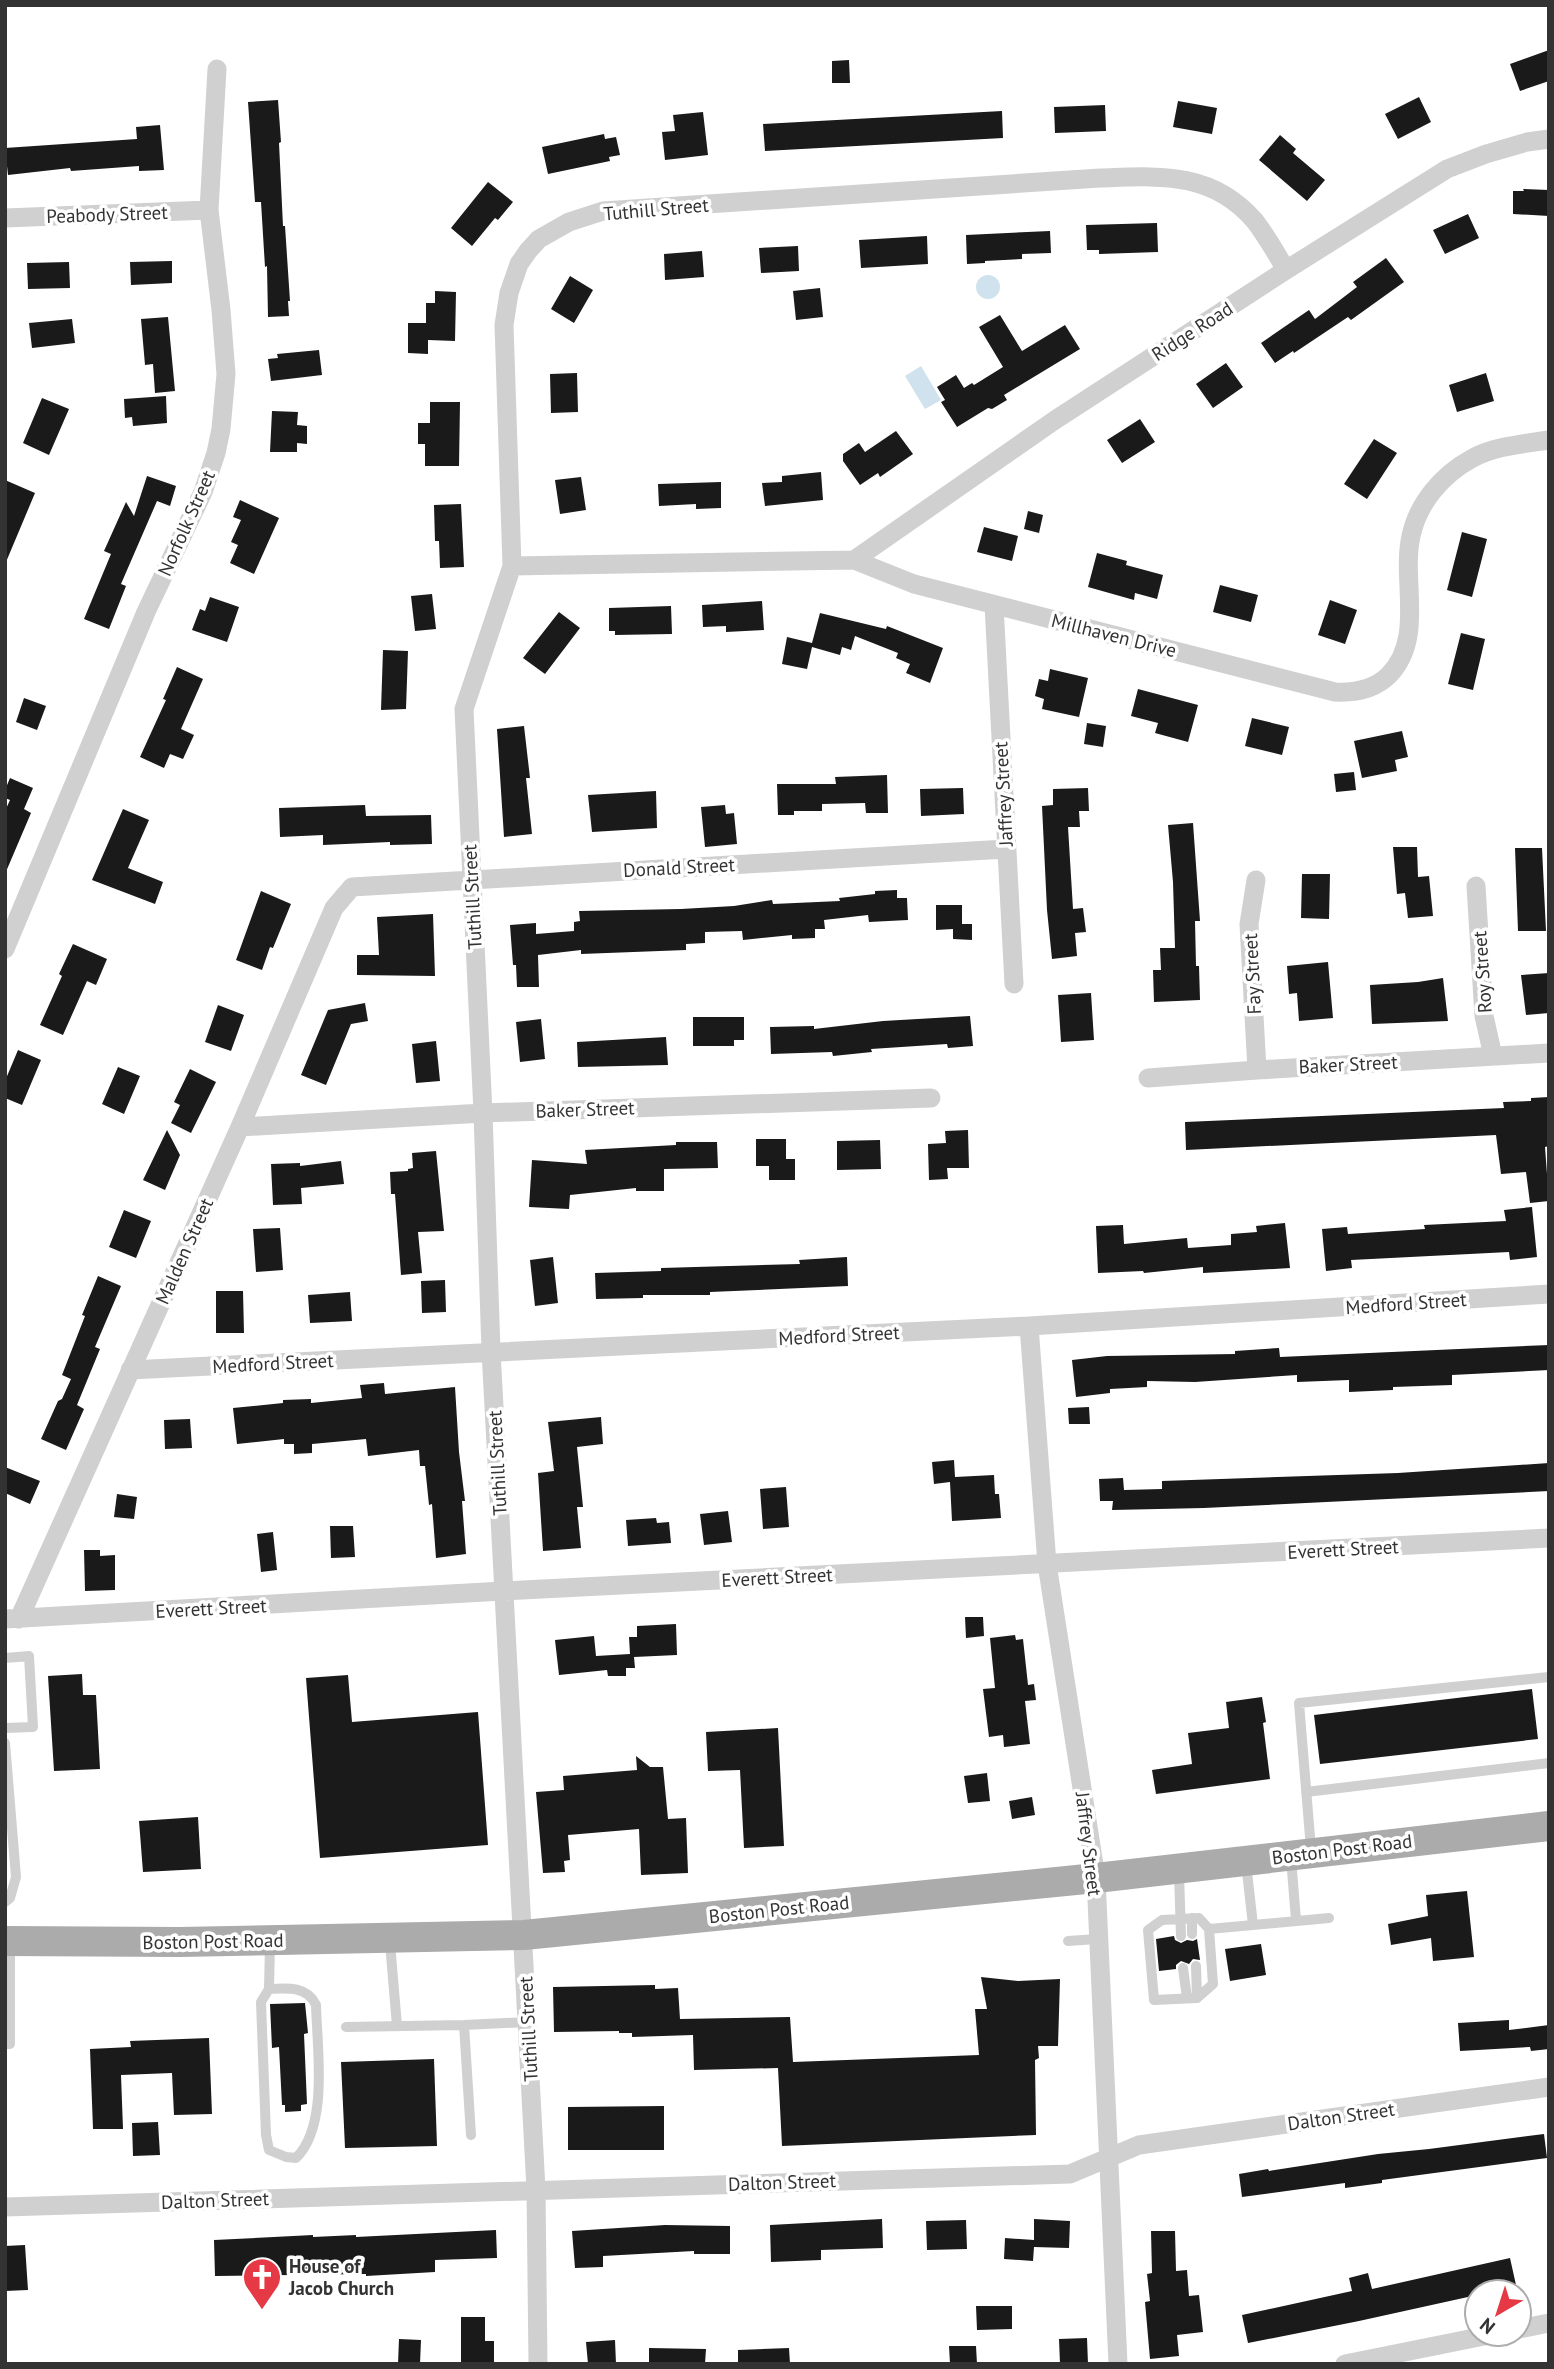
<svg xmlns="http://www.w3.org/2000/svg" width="1554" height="2369" font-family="'PT Sans',sans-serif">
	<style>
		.water { fill: #cfe2ee }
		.building { fill: #1a1a1a }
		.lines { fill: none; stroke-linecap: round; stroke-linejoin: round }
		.service { stroke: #d0d0d0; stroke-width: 10 }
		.minor { stroke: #d0d0d0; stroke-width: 19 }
		.primary { stroke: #ababab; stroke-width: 30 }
		.labels { text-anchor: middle; stroke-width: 7; stroke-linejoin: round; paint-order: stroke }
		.street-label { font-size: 19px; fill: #333; stroke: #fff }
		.poi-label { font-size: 19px; font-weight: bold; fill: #333; stroke: #fff; text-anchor: start }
	</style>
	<rect width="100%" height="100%" fill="#fff"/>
	<path class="water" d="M976 287a12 12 0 1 1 24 0a12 12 0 1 1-24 0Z
		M921,366L941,400L925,409L905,376Z"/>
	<path class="building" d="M1549,50V81L1520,91L1510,64Z
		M849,60L850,83H832V61Z
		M1419,97L1431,122L1398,139L1385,114Z
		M278,100L281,142L279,143L283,226H285L290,301H288L289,316L268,317L267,266L265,267L261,202H255L248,102Z
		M1178,101L1217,108L1212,134L1173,127Z
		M1105,105L1106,131L1055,133L1054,107Z
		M1002,111L1003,138L765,151L763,124Z
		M703,112L708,155L665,160L662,132L675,131L673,115Z
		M160,125L164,170L139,171V166L71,171L70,168L8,175L5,148L137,139L136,127Z
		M604,134L605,139L616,137L620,155L609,157L610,161L548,174L542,147Z
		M1280,135L1296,149L1293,153L1325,180L1307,201L1259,160Z
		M488,182L513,202L498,220L495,218L472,246L451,228Z
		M1523,189L1549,190V216L1513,214V191H1524Z
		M1468,214L1479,238L1445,254L1433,230Z
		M1157,223L1158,252L1099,254V250H1087L1086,225Z
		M1050,231L1051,253L1022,254V259L985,261V263L967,264L966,235Z
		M927,236L928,264L861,268L859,240Z
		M798,246L799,271L761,273L759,248Z
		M702,251L704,277L665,280L664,254Z
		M1386,258L1404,282L1351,320L1348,317L1294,353L1293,351L1275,363L1261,343L1309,310L1315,319L1357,287L1353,282Z
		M172,261V283L131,285L130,262Z
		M69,262L70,288L28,289L27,263Z
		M570,276L593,290L574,323L551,309Z
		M820,288L823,317L796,320L793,291Z
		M435,291L456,292L455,341L428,340V354L408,353V323H426V303H435Z
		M1000,315L1022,351L1065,325L1080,349L1004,395L1007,400L992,409L988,408L957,427L941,402L945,400L937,387L956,375L964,388L972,383L974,385L1003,367L979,327Z
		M168,317L175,391L155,393L153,364L145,365L141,319Z
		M72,319L75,343L32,348L29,323Z
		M319,350L322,375L271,381L268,359L278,358L277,354Z
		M1226,363L1243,387L1213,408L1196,384Z
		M577,373L578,412L551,413L550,374Z
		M1486,373L1494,401L1457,412L1449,385Z
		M166,396L167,423L133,426L132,417L125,418L124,399Z
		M42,398L69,409L49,455L23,443Z
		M430,402H460L459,466H425V444H418V423H430Z
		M272,411L298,412L297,425L307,426V444L297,443V452H270Z
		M1140,419L1155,442L1122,463L1107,440Z
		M896,431L913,454L880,477L878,473L860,485L843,461V454L859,443L865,452Z
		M1374,439L1397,453L1367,499L1344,484Z
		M821,472L823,500L765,506L762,483L782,482V476Z
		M147,476L176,486L170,506L157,501L121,584L126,586L109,629L84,619L111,554L104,551L126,502L134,516Z
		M581,477L586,510L560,514L555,480Z
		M5,480L35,493L6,562H5Z
		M721,482V508L696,509V504L659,506L658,484Z
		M240,500L279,518L254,574L230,563L238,545L231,542L241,520L233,517Z
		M461,504L464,567L440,568L439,541H435L434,505Z
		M1028,511L1043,515L1039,533L1024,529Z
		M984,527L1018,536L1012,561L977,552Z
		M1462,532L1487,539L1472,597L1447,590Z
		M1097,553L1127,561L1126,565L1163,575L1157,599L1135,593L1134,600L1088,587Z
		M1220,585L1258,595L1251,622L1213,612Z
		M432,594L436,629L415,631L411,596Z
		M210,597L239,607L227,642L192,630L200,609L205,611Z
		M1330,600L1357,610L1345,644L1318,635Z
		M762,601L764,630L726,632V626L703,627L702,605Z
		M671,606L672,634L615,635V631H609V608Z
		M559,612L580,628L545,674L523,658Z
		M820,613L886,629L887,626L943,648L930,683L906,673L910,664L896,658L898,653L855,636L851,650L842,647L840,655L812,647L807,669L782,664L787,637L812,643Z
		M1461,633L1485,639L1473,690L1448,684Z
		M383,650L408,651L406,709L381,710Z
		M177,667L203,679L181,729L194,735L183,759L170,754L164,768L140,757L166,700L163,699Z
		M1050,669L1088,678L1079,717L1042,709L1044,699L1035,696L1039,679L1048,681Z
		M1138,689L1198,705L1188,742L1155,733L1158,723L1131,716Z
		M24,698L46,706L37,730L16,722Z
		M1252,718L1289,727L1282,755L1245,746Z
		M1087,723L1106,726L1103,747L1084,744Z
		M524,726L530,778H526L532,834L504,837L497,729Z
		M1402,731L1408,757L1395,760L1397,771L1362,778L1354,741Z
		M1354,772L1356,790L1336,792L1334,774Z
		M887,775L888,813H866L865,803L822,804V811H794V815H778L777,784H836L835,777Z
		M10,778L33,788L24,809L31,813L5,874V811L10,800L5,798V790Z
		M963,788L964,814L921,816L920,789Z
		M1088,788L1089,811H1079L1080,827H1068L1073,909L1083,908L1086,932L1075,933L1077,956L1052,959L1047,910L1042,806L1053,805V789Z
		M656,791L657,828L592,832L588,795Z
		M365,805L366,816L431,815L432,844L390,845V842L323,845V835L280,837L279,808Z
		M725,805L726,814L734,813L737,844L705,847L701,807Z
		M123,809L149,820L128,868L163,882L155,904L92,880Z
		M1193,823L1200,921H1195L1196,966H1199L1200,1000L1154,1002L1153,970H1161L1160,948H1175L1173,882L1168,825Z
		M1393,847H1417L1418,877L1429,876L1433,916L1408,918L1405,893L1397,894Z
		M1515,848H1542L1546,931H1518Z
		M1302,874H1330L1329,919L1301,918Z
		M897,890V898H907L908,920L869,922L868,915L824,920L825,929H815V938L792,939V935L743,940L742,931L705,932V943L686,944V950L581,954V950L538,955L539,987H517L516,965H513L510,925L536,923V934L574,931V922L580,921L579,911L681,909L734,906L772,900L773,904L840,901L839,898L875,894V891Z
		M261,891L291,904L273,948L270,947L262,970L236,960Z
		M936,905H962V924H972V940L953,939V929L936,930Z
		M433,914L435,976L357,975V955H379L377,917Z
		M73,944L107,959L96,985L87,981L63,1035L40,1025L62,976L59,974Z
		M1328,962L1333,1018L1299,1021L1297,993L1289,994L1287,966Z
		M1549,973V1013L1526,1015L1521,975Z
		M1443,978L1448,1021L1372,1024L1370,985L1418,982Z
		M1091,993L1094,1040L1061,1042L1058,995Z
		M365,1003L368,1021L351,1024L326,1085L301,1075L328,1010Z
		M218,1005L244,1015L231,1051L205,1042Z
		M970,1016L973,1046L948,1048L947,1044L871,1049L872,1052L833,1056L832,1052L771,1054L770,1027L814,1026V1029L883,1021Z
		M693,1017H744V1040H734V1046H693Z
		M541,1019L545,1059L520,1062L516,1022Z
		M666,1037L668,1065L578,1067L577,1042Z
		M436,1041L440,1081L416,1083L412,1044Z
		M18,1050L41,1060L22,1105L5,1098V1081Z
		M118,1067L140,1076L124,1114L102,1104Z
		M190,1069L216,1082L191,1133L171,1123L180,1105L174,1102Z
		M1549,1097V1146L1545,1147L1549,1201L1530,1203L1526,1172L1501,1174L1496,1135L1186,1150L1185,1122L1504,1108L1503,1102L1531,1101V1098Z
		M167,1130L180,1155L165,1190L143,1180Z
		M968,1130L969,1168H947L948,1179L929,1180L928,1144L946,1143L945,1131Z
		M756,1139H786V1159H795V1180H769V1166H756Z
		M880,1140L881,1169L837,1170V1141Z
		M676,1142H717L718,1168L664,1169V1191H636V1188L570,1195L569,1209L529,1207L532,1160L587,1164L585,1150L676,1145Z
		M436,1151L444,1231L418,1232L422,1273L401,1275L395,1194H391L390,1172L408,1171V1169L413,1168L412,1153Z
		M341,1161L344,1184L301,1188L302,1204L273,1205L271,1164L300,1163V1166Z
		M1532,1207L1537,1257L1510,1260L1509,1252L1351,1260L1352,1268L1326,1271L1322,1229L1347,1227L1348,1234L1425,1229L1424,1225L1506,1221L1504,1210Z
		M124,1210L151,1221L136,1258L109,1247Z
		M1285,1223L1290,1268L1203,1273V1267L1144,1273L1143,1271L1098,1273L1096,1226L1123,1225L1124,1244L1187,1238L1188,1248L1231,1245V1234L1257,1232L1256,1226Z
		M280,1228L283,1270L256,1272L253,1229Z
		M553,1257L558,1303L535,1306L530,1260Z
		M847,1257L848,1286L710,1292V1295H643V1298L596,1299L595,1273L661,1271V1268L800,1264L799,1260Z
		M98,1276L121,1286L95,1347L100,1349L77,1405L84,1409L66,1450L41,1439L58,1401L62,1399L71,1379L62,1375L85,1316L82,1315Z
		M445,1280L446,1312L422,1313L421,1281Z
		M216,1291H243L244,1333H216Z
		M350,1292L352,1321L310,1323L308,1295Z
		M1549,1345V1370L1452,1375V1385L1393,1387V1390L1349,1392V1380L1297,1382V1375L1195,1382L1147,1381V1387L1110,1389V1393L1076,1397L1072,1360L1107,1356L1235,1354V1351L1279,1348L1280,1357Z
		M384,1383L385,1394L455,1387L459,1452L465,1501H462L466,1554L436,1558L432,1504L429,1505L425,1466H420L419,1450L368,1456L366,1439L312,1444V1453L294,1454V1444H284V1439L237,1444L233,1408L283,1403V1400L311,1399V1403L362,1398L360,1385Z
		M1089,1407L1090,1424H1069L1068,1408Z
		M601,1417L603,1444L577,1447L583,1507H577L581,1548L543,1551L538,1473L554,1471L548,1422Z
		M190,1419L192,1448L165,1449L164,1420Z
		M954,1460L955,1477L994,1475L995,1494H999L1001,1518L952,1521L950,1482L934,1484L932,1462Z
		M1549,1463V1491L1204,1508L1112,1510L1113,1501H1100L1099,1479L1123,1478L1124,1490L1162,1489V1481L1398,1473Z
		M5,1467L40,1481L30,1504L5,1493Z
		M786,1487L789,1527L763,1529L760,1489Z
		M117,1494L137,1497L134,1519L114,1517Z
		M728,1511L732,1542L704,1545L700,1514Z
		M656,1518L657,1523L669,1522L671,1543L628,1546L626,1520Z
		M330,1526H353L355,1557L331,1558Z
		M273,1532L277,1570L261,1572L257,1534Z
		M84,1550H100V1556L115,1555V1590L85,1591Z
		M965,1617H983L984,1636L966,1638Z
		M676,1624L677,1655L634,1657L635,1668H626V1676H608L607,1670L559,1675L555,1640L594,1636L596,1656L630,1654L629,1637H637V1626Z
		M1015,1635L1016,1640L1023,1639L1028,1685L1034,1684L1036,1700L1025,1701L1030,1744L1004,1747L1003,1735L989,1737L983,1689L995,1688L990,1638Z
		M82,1674L83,1695H96L100,1769L54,1771L48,1676Z
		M348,1675L352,1722L478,1712L488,1845L320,1858L306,1678Z
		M1532,1689L1538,1739L1320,1764L1314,1715Z
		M1262,1697L1266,1722L1263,1723L1270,1779L1156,1794L1152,1770L1192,1764L1188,1733L1229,1728L1226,1702Z
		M778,1728L784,1846L744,1848L740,1770L708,1771L706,1732Z
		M636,1756L650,1767H663L668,1819L686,1818L688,1873L641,1875L639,1829L568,1835L570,1860L564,1861L565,1872L543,1873L536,1792L564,1790L563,1776L637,1770Z
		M987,1773L990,1801L968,1803L964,1776Z
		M1032,1797L1035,1815L1012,1819L1009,1801Z
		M198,1817L201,1869L143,1872L139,1821Z
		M1467,1891L1474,1957L1433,1961L1431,1938L1391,1945L1388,1924L1428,1916L1426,1895Z
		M1174,1936L1175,1940L1181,1943L1187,1940L1193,1941L1197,1939L1200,1960L1193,1959L1189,1964L1181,1961L1176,1965V1969L1159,1971L1156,1939Z
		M1261,1944L1266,1975L1230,1981L1225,1949Z
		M981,1977L1018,1981L1060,1979L1058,2046H1038L1039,2058L1035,2060L1036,2135L782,2146L778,2068L694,2070L693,2035L632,2037V2033H619V2031L554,2032L553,1987L655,1985V1989L678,1988L680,2019L790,2017L793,2062L979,2055L975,2009H987Z
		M305,2003L308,2033L304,2034L307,2104L301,2105V2111L285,2112V2105H282L279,2047L272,2048L270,2004Z
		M1509,2020V2030L1549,2025V2049L1531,2051L1530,2047L1460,2051L1458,2023Z
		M209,2038L212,2114L174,2115L172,2073L121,2075L123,2129H93L90,2049L131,2047L130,2041Z
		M434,2059L437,2146L345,2148L341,2062Z
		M664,2106V2150H568V2107Z
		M158,2122L160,2155L133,2156L132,2123Z
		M1544,2134L1547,2158L1382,2180V2183L1345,2188V2183L1242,2197L1239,2174L1268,2169L1269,2171L1378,2154L1429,2149Z
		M882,2219L883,2248L821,2250V2260L771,2262L770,2225Z
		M1034,2219L1070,2221L1069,2248L1034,2247L1033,2261L1004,2259L1005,2238L1034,2240Z
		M966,2220L967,2249L927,2250L926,2221Z
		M665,2225L730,2226V2254H694V2251L603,2256V2267L575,2268L572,2231Z
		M496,2230L497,2258L435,2260V2272L366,2276V2274L215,2276L214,2240L313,2235V2237L356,2235V2237Z
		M1151,2231H1175L1176,2271L1187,2270L1189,2296L1199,2295L1203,2332L1177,2335L1179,2356L1150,2359L1145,2302L1150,2301L1147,2274L1152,2273Z
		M25,2245L28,2290L5,2291V2246Z
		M1510,2258L1516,2285L1488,2292H1477V2295L1359,2321L1248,2343L1242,2315L1352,2291L1349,2278L1368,2273L1372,2289Z
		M976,2306H1012V2329L977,2330Z
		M461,2317H485V2341H494V2364H461Z
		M1087,2338L1088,2364H1060L1059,2339Z
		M399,2339L421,2340L420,2364H398Z
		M615,2340L616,2364H588L586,2342Z
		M949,2346H976L977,2364H950Z
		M649,2348L706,2349L705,2364H649Z
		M789,2348L790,2364H738V2350Z"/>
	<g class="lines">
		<path class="service" d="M5,1658L29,1656L33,1727L5,1728
			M5,1743L16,1877L10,1898L5,1902
			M1306,1792L1549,1763
			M1311,1849L1299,1703L1549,1677
			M1291,1858L1296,1920
			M1246,1863L1253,1925
			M1179,1873L1181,1936
			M1192,1918V1934
			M1199,1918L1209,1929L1213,1984L1197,1998L1154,2000L1148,1930L1162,1920Z
			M1209,1929L1329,1918
			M1068,1941L1097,1939
			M390,1943L397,2026
			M1196,1966L1197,1998
			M1183,1968L1187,1998
			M269,1989C287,1988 307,1986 316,2005C317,2048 329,2126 296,2158L286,2157L269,2150L266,2135L261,2002L269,1989L270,1944
			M464,2025L528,2022
			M346,2027L464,2025L471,2135
			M5,2044H10V1945"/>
		<path class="minor" d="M5,218L209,210
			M854,560L1055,420L1286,270L1447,169L1486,154L1527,142L1549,139
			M512,566L854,560L914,584L1335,692C1355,693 1374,690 1389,675C1425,638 1401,581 1411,536C1418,503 1442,475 1471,459C1494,446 1523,444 1549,440
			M994,605L1014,984
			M1256,880L1249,924L1257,1070
			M1476,886L1484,1016L1493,1056
			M5,949L146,612L203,492L216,453L221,429L226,374L221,310L209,210L217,69
			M1148,1078L1257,1070L1549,1053
			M240,1127L483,1113L931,1098
			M1029,1326L1047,1564L1096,1878L1118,2364
			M130,1370L1029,1326L1549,1294
			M5,1619L503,1591L1549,1538
			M19,1619L240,1127L334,908L352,887L1006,849
			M5,2207L1070,2174L1139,2145L1549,2087
			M1519,2329L1549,2323
			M538,2364L536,2189L491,1351L483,1113L464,709L512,566L504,325L509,293L519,264L528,251L539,239L569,222L603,211L1100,178C1159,176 1211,171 1254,220C1266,235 1276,253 1286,270
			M1345,2364L1494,2334"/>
		<path class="primary" d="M5,1941L180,1942L524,1935L1096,1878L1549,1826"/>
	</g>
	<defs>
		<symbol id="church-pin" viewBox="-11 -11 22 30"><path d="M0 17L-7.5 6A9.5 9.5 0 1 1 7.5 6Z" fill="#e63946" stroke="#fff"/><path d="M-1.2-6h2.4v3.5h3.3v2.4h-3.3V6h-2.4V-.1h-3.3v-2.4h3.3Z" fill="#fff"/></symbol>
	</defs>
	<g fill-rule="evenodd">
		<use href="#church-pin" x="240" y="2255" width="44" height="60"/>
	</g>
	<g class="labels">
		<g class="street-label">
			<text transform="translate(656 209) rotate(-5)" y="7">Tuthill Street</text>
			<text transform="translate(107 214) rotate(-2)" y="7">Peabody Street</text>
			<text transform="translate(1192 331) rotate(-33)" y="7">Ridge Road</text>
			<text transform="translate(186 523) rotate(-66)" y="7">Norfolk Street</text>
			<text transform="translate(1114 635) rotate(14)" y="7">Millhaven Drive</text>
			<text transform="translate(1003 794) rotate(-93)" y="7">Jaffrey Street</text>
			<text transform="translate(679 867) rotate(-3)" y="7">Donald Street</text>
			<text transform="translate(472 897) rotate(-93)" y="7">Tuthill Street</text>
			<text transform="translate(1482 972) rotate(-94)" y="7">Roy Street</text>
			<text transform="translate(1252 974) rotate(-93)" y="7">Fay Street</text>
			<text transform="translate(1348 1064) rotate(-3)" y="7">Baker Street</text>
			<text transform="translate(585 1109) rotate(-2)" y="7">Baker Street</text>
			<text transform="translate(184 1251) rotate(-66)" y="7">Malden Street</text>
			<text transform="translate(1406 1303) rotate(-4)" y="7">Medford Street</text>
			<text transform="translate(839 1335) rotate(-3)" y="7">Medford Street</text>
			<text transform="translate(273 1363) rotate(-3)" y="7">Medford Street</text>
			<text transform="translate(497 1463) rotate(-93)" y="7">Tuthill Street</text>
			<text transform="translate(1343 1549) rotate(-3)" y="7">Everett Street</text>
			<text transform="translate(777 1577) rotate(-3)" y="7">Everett Street</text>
			<text transform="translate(211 1608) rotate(-3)" y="7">Everett Street</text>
			<text transform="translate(1089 1844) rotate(83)" y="7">Jaffrey Street</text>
			<text transform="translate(1342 1849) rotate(-7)" y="7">Boston Post Road</text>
			<text transform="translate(779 1909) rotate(-6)" y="7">Boston Post Road</text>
			<text transform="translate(213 1941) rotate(-1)" y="7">Boston Post Road</text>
			<text transform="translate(528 2029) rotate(-93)" y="7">Tuthill Street</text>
			<text transform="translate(1341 2116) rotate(-8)" y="7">Dalton Street</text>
			<text transform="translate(782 2182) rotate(-2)" y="7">Dalton Street</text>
			<text transform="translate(215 2200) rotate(-2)" y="7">Dalton Street</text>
		</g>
		<g class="poi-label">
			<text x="289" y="2273">House of<tspan x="289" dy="22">Jacob Church</tspan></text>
		</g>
	</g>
	<rect width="1554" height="2369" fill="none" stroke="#333333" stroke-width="14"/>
	<g transform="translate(1498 2313) rotate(219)"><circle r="33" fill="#ffffff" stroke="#adadad" stroke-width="2"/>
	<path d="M0-5L12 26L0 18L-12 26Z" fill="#e63946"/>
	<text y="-10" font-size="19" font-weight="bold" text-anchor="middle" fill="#333333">N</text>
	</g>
</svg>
